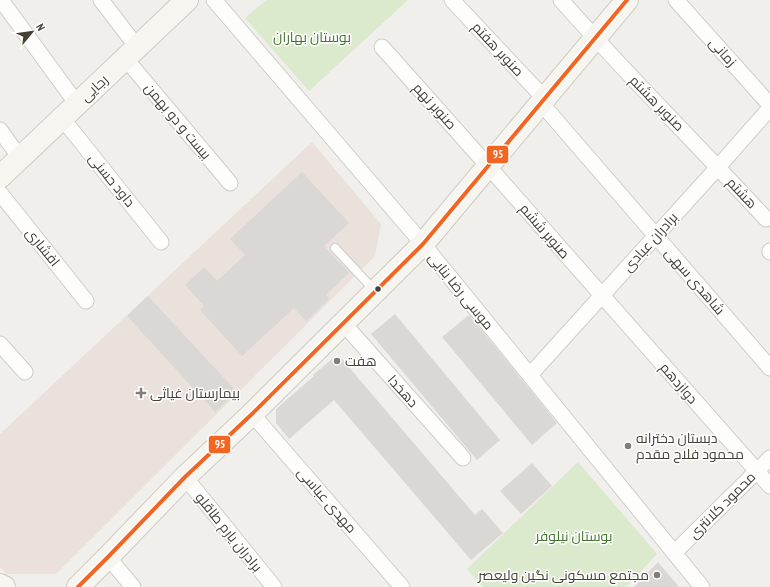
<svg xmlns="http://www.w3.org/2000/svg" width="770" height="587" font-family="'PT Sans Narrow',Cairo,sans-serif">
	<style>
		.medical { fill: #eae0dc }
		.green { fill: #dbe9cd }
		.building { fill: #d9d8d4 }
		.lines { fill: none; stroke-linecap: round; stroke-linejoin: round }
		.lane-casing { stroke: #cecdc9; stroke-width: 10 }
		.street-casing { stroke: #cecdc9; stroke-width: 17 }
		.secondary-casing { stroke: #ceccc2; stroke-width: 24 }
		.lane { stroke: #fdfdfc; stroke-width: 8 }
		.street { stroke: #fdfdfc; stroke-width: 15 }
		.secondary { stroke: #f6f5ef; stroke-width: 22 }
		.bus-1-casing { stroke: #fff; stroke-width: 7 }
		.bus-1 { stroke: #f26522; stroke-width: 4 }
		.bus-dot { fill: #464137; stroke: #fff; stroke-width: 1.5 }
		.poi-dot { fill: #827e76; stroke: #fff; stroke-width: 1.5 }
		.labels { text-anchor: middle; stroke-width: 3; stroke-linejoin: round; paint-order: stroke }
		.park-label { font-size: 14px; fill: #43732f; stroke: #fff }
		.street-label { font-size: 14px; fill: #464137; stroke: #fff }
		.poi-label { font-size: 14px; fill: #464137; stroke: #fff; text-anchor: start }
		.line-badge { stroke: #fff; stroke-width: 1.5 }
		.badge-label { font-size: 11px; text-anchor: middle; font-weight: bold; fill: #fff }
	</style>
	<rect width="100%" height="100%" fill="#f0efeb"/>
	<path class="medical" d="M312,142L381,224L375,256L56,574H6L0,567V434Z"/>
	<path class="green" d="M266,0H408L309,91L245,18Z
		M578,462L657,554L626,587H483L467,569Z"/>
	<path class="building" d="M302,172L349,223L324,246L349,273L326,295L329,299L306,321L294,308L242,356L200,310L204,306L185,285L204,267L217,281L245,255L230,239Z
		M148,296L237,392L215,412L127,316Z
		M395,314L500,440L477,460L371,334Z
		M469,315L557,423L532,445L442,337Z
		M332,359H342L475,515L482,509L503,533L471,560L334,400L289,439L276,423V409L314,376L313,375Z
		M532,463L552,486L521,514L500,491Z
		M658,562L679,587H634Z"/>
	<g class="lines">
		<defs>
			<path id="lane" d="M335,248L375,291"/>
			<path id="street" d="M1,0L77,104
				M101,0L137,47
				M214,0L423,244L702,587
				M452,0L545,99
				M561,0C627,75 698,145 766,219
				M676,0L770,105
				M382,47L488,166L770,486
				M125,58L230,183
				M541,103L770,368
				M62,118L161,242
				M0,130L20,158
				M0,193L86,301
				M770,251V252
				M343,323L463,458
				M0,344L25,372
				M530,375L718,167L770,108
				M252,414L402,587
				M185,477L274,587
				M674,553L770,458
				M108,557L133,587"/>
			<path id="secondary" d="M0,177L187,0
				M0,585L4,587
				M78,587L108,557L185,477L252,414L423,244L627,0"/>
		</defs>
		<use href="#lane" class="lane-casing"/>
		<use href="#street" class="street-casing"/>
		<use href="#secondary" class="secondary-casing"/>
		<use href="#lane" class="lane"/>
		<use href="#street" class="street"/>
		<use href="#secondary" class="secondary"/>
		<defs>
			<path id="bus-1" d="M78,587L108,557L185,477L252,414L423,244L627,0"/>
		</defs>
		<use href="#bus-1" class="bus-1-casing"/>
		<use href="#bus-1" class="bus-1"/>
	</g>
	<circle class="bus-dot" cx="378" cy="289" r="3.5"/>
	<g class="poi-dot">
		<circle cx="337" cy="361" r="4"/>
		<path d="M139 387h4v4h4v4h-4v4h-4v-4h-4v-4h4z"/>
		<circle cx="628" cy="446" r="4"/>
		<circle cx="657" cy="575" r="4"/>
	</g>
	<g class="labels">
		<g class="park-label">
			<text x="312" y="42">بوستان بهاران</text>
			<text x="574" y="541">بوستان نیلوفر</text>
		</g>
		<g class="street-label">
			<text transform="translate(498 49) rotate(47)" y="5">صنوبر هفتم</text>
			<text transform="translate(723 52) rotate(48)" y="5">زمانی</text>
			<text transform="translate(94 88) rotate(-43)" y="5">رجایی</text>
			<text transform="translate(657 103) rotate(46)" y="5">صنوبر هشتم</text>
			<text transform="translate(435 106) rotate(48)" y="5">صنوبر نهم</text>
			<text transform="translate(178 121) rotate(50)" y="5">بیست و دو بهمن</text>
			<text transform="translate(112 180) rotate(51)" y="5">داود حسنی</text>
			<text transform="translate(742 193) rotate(47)" y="5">هشتم</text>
			<text transform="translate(545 231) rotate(49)" y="5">صنوبر ششم</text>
			<text transform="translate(650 242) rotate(-48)" y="5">برادران عبادی</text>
			<text transform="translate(43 247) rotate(51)" y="5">افشاری</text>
			<text transform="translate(695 281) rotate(49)" y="5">شاهدی سهی</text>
			<text transform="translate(461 291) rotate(51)" y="5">موسی رضا بنایی</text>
			<text transform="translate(679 383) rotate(49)" y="5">دوازدهم</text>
			<text transform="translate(403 391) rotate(48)" y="5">دهخدا</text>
			<text transform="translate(327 500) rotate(49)" y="5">مهدی عباسی</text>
			<text transform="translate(722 505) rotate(-45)" y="5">محمود کلانتری</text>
			<text transform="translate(229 532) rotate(51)" y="5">برادران یارم طاقلو</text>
		</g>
		<g class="poi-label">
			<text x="345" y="366">هفت</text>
			<text x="150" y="398">بیمارستان غیاثی</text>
			<text x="636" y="443">دبستان دخترانه<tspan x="636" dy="16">محمود فلاح مقدم</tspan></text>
			<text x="649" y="580" text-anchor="end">مجتمع مسکونی نگین ولیعصر</text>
		</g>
	</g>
	<g class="line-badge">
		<rect x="486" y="145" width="23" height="19" rx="4" fill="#f26522"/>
		<rect x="208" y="435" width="23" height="19" rx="4" fill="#f26522"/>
	</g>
	<g class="badge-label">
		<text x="498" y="158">95</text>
		<text x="220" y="448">95</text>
	</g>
	<g transform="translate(32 32) rotate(61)" stroke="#ffffff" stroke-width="3" paint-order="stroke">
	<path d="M0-3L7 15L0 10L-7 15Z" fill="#464137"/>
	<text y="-6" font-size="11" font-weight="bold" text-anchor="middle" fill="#464137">N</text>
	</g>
</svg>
